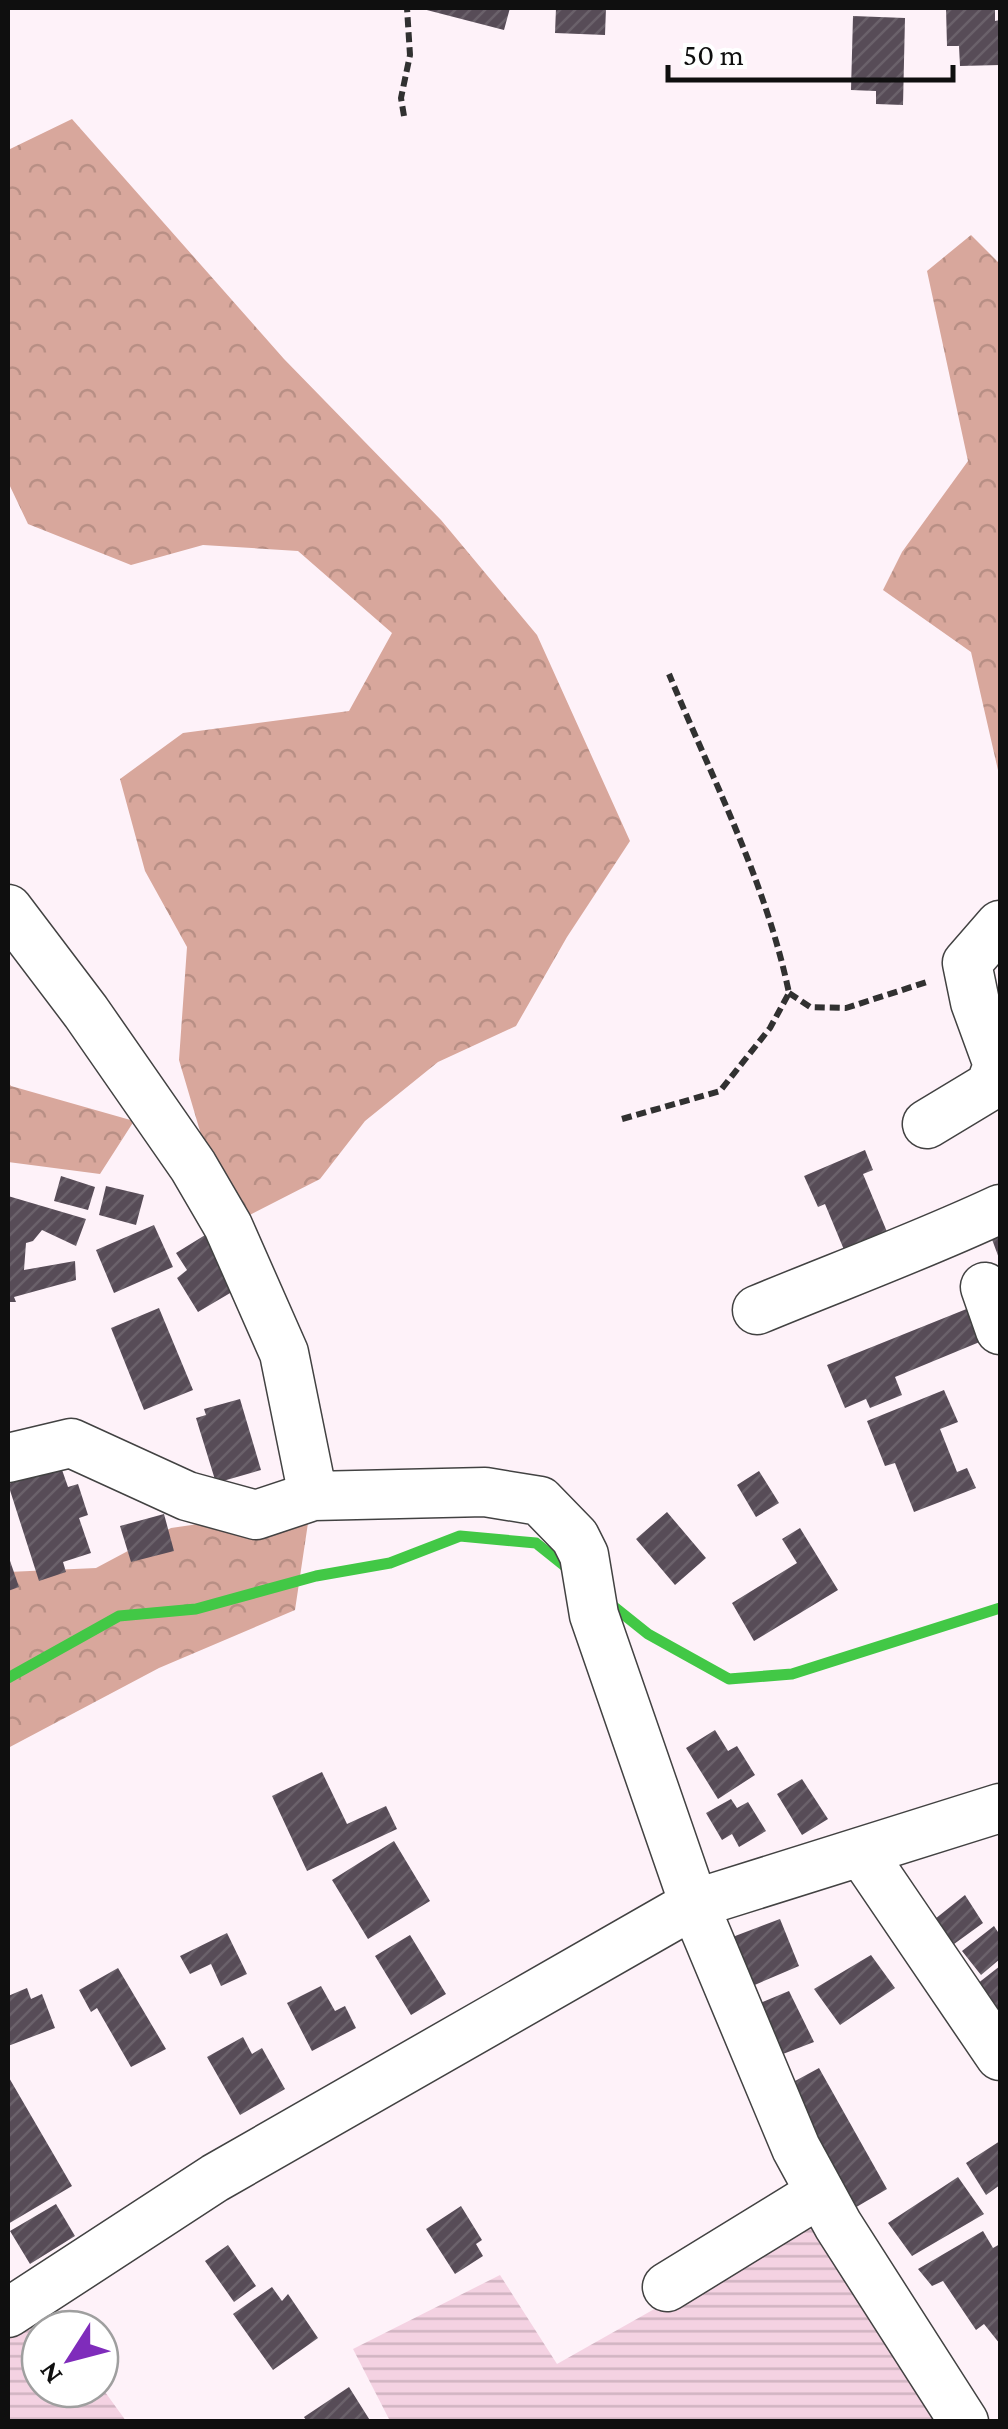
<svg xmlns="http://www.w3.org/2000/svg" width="1008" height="2429" font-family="'Crimson Pro',serif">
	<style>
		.farmland { fill: url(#farmland-rules) }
		.forest { fill: url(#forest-crowns) }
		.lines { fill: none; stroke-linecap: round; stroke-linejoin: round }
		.stream { stroke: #42c846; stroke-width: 11 }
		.building { fill: url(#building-hatch) }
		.minor-casing { stroke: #424242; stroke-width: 51 }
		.path { stroke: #313131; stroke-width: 6; stroke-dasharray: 10 5; stroke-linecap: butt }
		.minor { stroke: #fff; stroke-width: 48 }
	</style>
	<defs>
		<pattern id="farmland-rules" width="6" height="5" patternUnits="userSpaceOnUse" patternTransform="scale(2.5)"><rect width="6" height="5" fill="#f4d2e2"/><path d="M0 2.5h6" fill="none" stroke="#d0b3c1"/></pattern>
		<pattern id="forest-crowns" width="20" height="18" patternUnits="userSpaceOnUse" patternTransform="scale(2.5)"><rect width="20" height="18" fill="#d8a79c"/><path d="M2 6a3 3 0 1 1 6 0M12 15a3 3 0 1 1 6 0" fill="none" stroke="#b88f85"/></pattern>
		<pattern id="building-hatch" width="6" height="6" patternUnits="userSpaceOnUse" patternTransform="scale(2.5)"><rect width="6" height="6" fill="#574c57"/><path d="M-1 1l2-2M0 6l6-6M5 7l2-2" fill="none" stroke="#6a616a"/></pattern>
	</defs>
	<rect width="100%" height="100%" fill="#fef2f9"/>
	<path class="farmland" d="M835,2207L974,2421H390L353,2349L500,2275L557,2364Z
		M48,2313L60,2329H40V2389H100V2385L126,2421H8V2336Z"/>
	<path class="forest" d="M72,119L284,359L441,520L537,635L630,841L567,937L516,1026L438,1062L365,1121L320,1179L228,1226L179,1060L187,947L145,871L120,779L183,733L349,711L392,633L298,551L203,545L131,565L28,524L8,482V150Z
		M971,235L1000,264V779L971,652L883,590L902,552L968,461L927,271Z
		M8,1082L11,1086L134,1121L100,1174L8,1162Z
		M233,1519L308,1523L295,1610L159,1668L8,1748V1572L96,1568L171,1528Z"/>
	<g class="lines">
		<path class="stream" d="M608,1602L648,1634L729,1679L792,1674L1000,1608
			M8,1678L119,1616L196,1609L316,1576L390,1563L460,1536L536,1543L571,1571"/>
	</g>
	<path class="building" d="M419,8H510L504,30Z
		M556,8H606L605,35L555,33Z
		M946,8H995V21L1000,20V65L960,66L959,46H947Z
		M853,16L905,18L903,105L876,104V91L851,90Z
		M865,1150L873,1170L863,1174L890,1239L847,1257L825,1204L818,1207L804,1176Z
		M61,1176L95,1187L88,1210L54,1201Z
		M106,1186L144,1195L136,1225L99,1215Z
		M8,1196L86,1219L76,1246L42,1230L33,1241L26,1243L24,1270L75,1261L76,1280L14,1297L16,1302H8Z
		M154,1225L173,1267L114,1293L96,1250Z
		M1000,1230V1261L990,1234Z
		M210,1232L242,1286L198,1312L177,1278L187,1270L176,1253Z
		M159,1308L193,1390L144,1410L111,1328Z
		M969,1308L982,1341L895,1377L902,1395L870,1408L866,1399L845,1408L827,1365Z
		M944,1390L958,1422L940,1429L957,1472L967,1468L976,1488L914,1512L895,1463L885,1466L867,1421Z
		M240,1399L261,1470L216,1483L196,1418L206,1415L204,1409Z
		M61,1467L68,1487L78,1484L88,1515L79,1518L91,1553L63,1562L66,1572L39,1581L8,1484Z
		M759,1471L779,1503L756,1517L737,1485Z
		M667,1512L706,1558L675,1585L636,1539Z
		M164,1514L174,1551L131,1562L120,1526Z
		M800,1528L838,1590L754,1641L732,1603L797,1563L782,1539Z
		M8,1555L19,1587L8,1591Z
		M715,1730L728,1751L737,1746L755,1775L718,1799L686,1748Z
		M322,1772L347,1824L386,1806L397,1829L307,1871L272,1796Z
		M802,1779L828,1819L802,1835L777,1794Z
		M731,1799L737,1808L748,1802L766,1831L739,1847L732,1834L722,1840L706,1813Z
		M394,1841L430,1901L368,1939L332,1880Z
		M965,1895L983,1923L943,1952L925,1927Z
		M780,1919L799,1966L743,1990L722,1941Z
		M994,1926L1000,1935V1959L981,1975L962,1951Z
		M227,1933L247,1974L221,1986L211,1964L190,1974L180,1956Z
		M410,1935L446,1994L411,2015L375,1956Z
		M871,1955L895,1988L840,2025L814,1989Z
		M1000,1966V2016L977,1984Z
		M118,1968L166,2049L131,2067L97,2008L91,2012L79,1990Z
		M321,1986L335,2011L345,2006L356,2028L312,2051L287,2003Z
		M27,1988L31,1999L42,1994L55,2028L8,2046V1996Z
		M789,1991L814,2042L770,2059L753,2006Z
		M243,2037L252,2054L262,2048L285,2089L240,2115L207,2057Z
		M819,2068L887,2189L853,2209L784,2087Z
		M8,2076L72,2186L8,2224Z
		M1000,2141V2185L986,2195L966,2163Z
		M958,2177L984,2214L912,2256L888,2223Z
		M56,2204L75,2236L30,2264L10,2231Z
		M461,2206L482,2240L476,2244L483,2256L455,2274L426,2229Z
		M983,2231L993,2248L1000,2244V2344L984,2324L976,2330L943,2281L932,2286L918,2269Z
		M228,2245L256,2286L234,2302L205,2261Z
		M272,2287L282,2301L288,2294L318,2338L273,2370L233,2314Z
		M349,2387L371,2422H307L304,2417Z"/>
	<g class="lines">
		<defs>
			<path id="minor" d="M8,909L86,1012L193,1166L228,1226L284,1353L313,1496
				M927,1124L990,1086L998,1065L975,1002L967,963L1000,925
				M985,1287L1000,1330
				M757,1310C839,1276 921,1246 1000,1209
				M8,1458L71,1443L187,1496L256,1515L313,1496L485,1492L540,1501L575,1537L584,1555L594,1615L694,1904L796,2148L838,2225L964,2422
				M862,1853L1000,2056
				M667,2287L820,2193
				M8,2313L215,2178L694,1904L1000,1808"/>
		</defs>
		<use href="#minor" class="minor-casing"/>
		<path class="path" d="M404,116L401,98L410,55L407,8
			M789,993L810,1007L846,1008L930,981
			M622,1119L720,1091L770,1028L789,993C766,882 712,778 669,674"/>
		<use href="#minor" class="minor"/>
	</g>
	<rect width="1008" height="2429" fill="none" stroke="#0f0f0f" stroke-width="20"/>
	<g transform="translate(70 2359) rotate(234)"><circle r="48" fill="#ffffff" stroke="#9f9f9f" stroke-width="2.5"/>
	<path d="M0-8L18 38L0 25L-18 38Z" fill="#7f2cbb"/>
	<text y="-15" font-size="28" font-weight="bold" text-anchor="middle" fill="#0f0f0f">N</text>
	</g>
	<path d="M668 65v15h285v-15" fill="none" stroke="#0f0f0f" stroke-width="5"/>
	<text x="683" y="65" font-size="30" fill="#0f0f0f" stroke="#ffffff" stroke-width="8" paint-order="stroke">50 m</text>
</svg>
